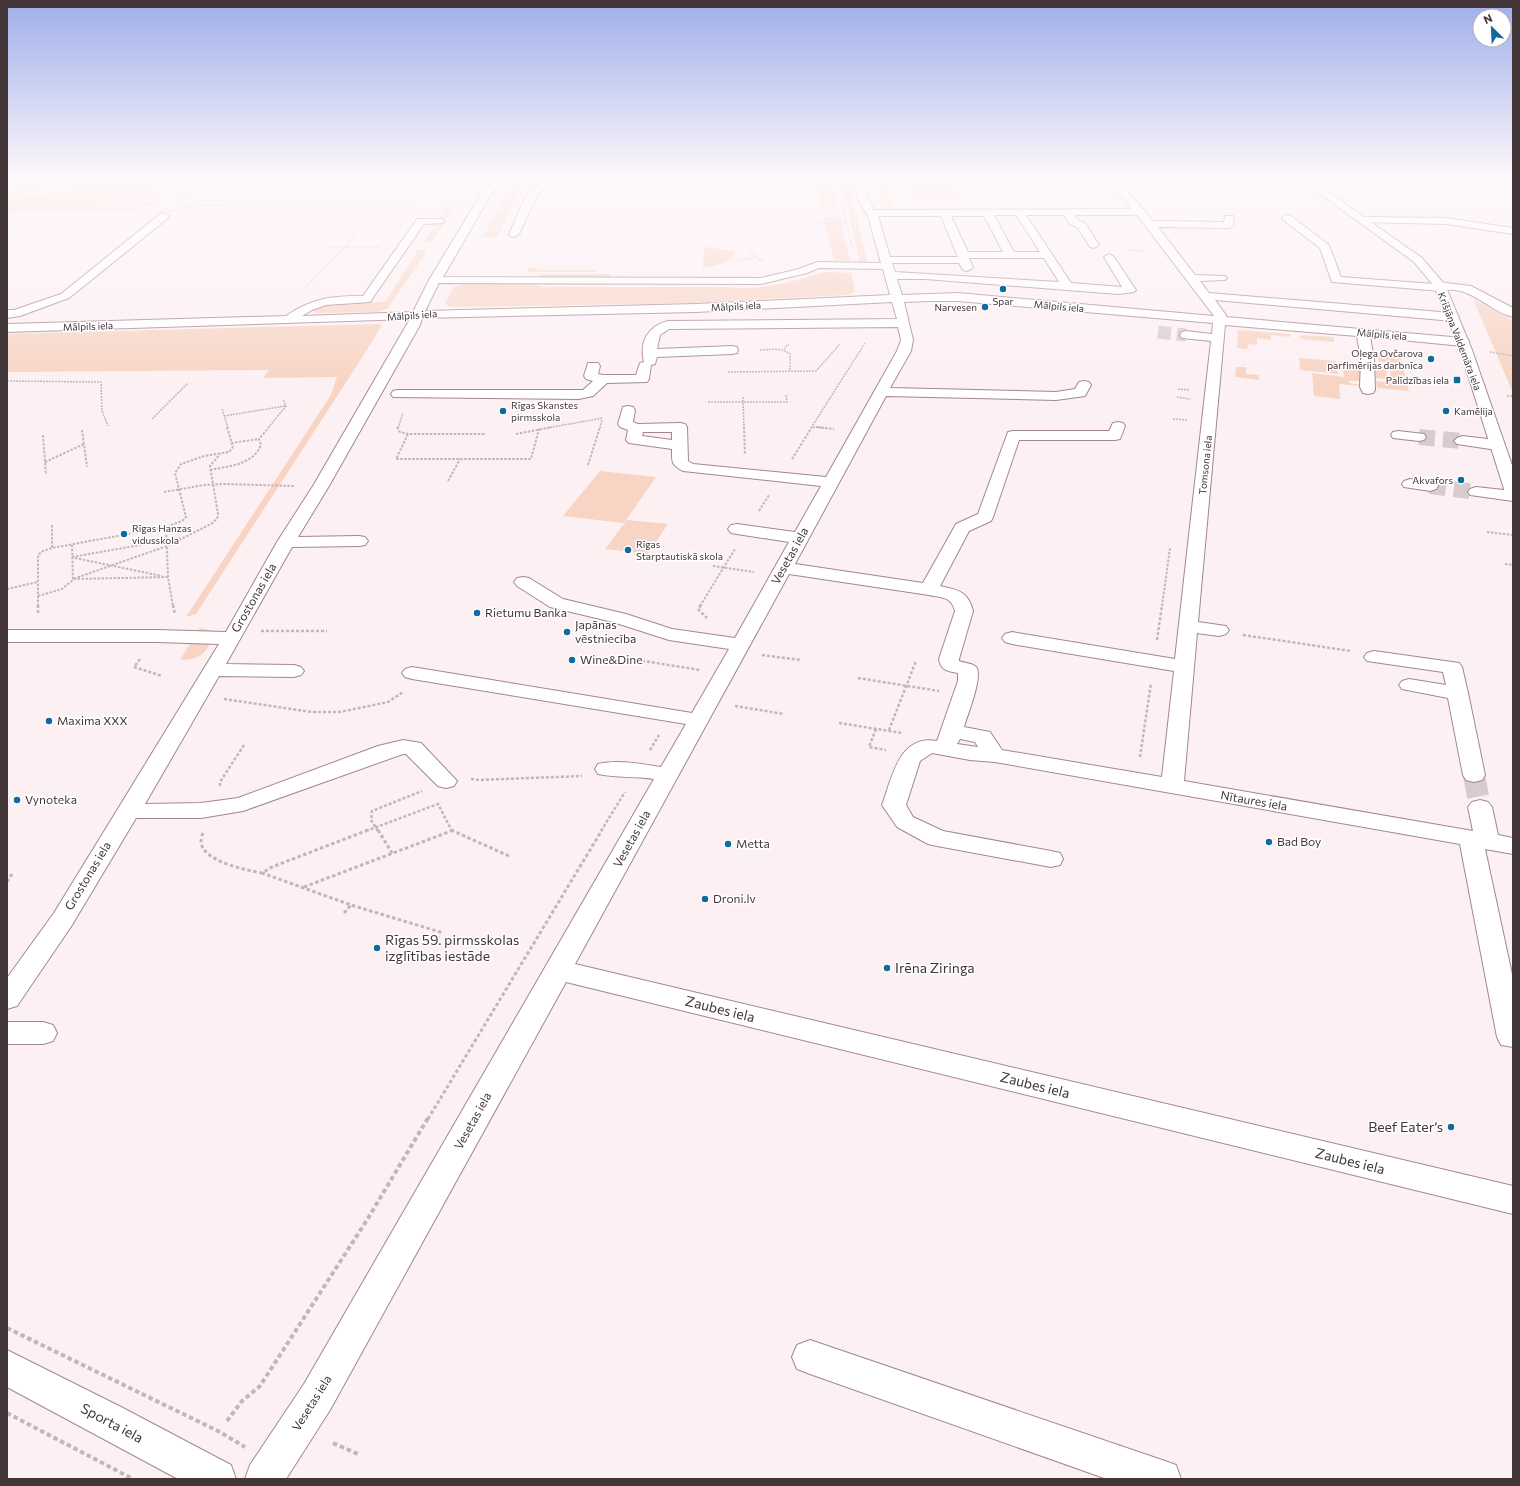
<svg xmlns="http://www.w3.org/2000/svg" width="1520" height="1486" font-family="Commissioner,sans-serif">
	<style>
		.green { fill: #f7d4c3 }
		.lines { fill: none; stroke-linecap: round; stroke-linejoin: round }
		.minor-tunnel-far2 { stroke: #d8cbce; stroke-width: 13; stroke-dasharray: 13 6; stroke-linecap: butt }
		.minor-tunnel-far1 { stroke: #d8cbce; stroke-width: 16; stroke-dasharray: 16 8; stroke-linecap: butt }
		.minor-tunnel { stroke: #d8cbce; stroke-width: 22; stroke-dasharray: 22 10; stroke-linecap: butt }
		.minor-casing { stroke: #a3878f; stroke-width: 2 }
		.major-casing { stroke: #a3878f; stroke-width: 2 }
		.path-far5 { stroke: #c3b6b9; stroke-width: 1; stroke-dasharray: 1.5 1; stroke-linecap: butt }
		.path-far4 { stroke: #c3b6b9; stroke-width: 1.5; stroke-dasharray: 2 1; stroke-linecap: butt }
		.path-far3 { stroke: #c3b6b9; stroke-width: 2; stroke-dasharray: 2.5 1.5; stroke-linecap: butt }
		.path-far2 { stroke: #c3b6b9; stroke-width: 2.5; stroke-dasharray: 3 2; stroke-linecap: butt }
		.path-far1 { stroke: #c3b6b9; stroke-width: 3; stroke-dasharray: 3.5 2.5; stroke-linecap: butt }
		.path { stroke: #c3b6b9; stroke-width: 4; stroke-dasharray: 4.5 3; stroke-linecap: butt }
		.minor { fill: #fff; fill-rule: evenodd }
		.major { fill: #fff; fill-rule: evenodd }
		.poi-dot { fill: #106a9a; stroke: #fff; stroke-width: 1.5 }
		.labels { text-anchor: middle; stroke-width: 3; stroke-linejoin: round; paint-order: stroke }
		.far-poi-label { font-size: 10px; fill: #423639; stroke: #fff; text-anchor: end }
		.far-street-label { font-size: 10px; fill: #423639; stroke: #fff }
		.street-label { font-size: 12px; fill: #423639; stroke: #fff }
		.poi-label { font-size: 12px; fill: #423639; stroke: #fff; text-anchor: start }
		.near-poi-label { font-size: 14px; fill: #423639; stroke: #fff; text-anchor: start }
		.near-street-label { font-size: 14px; fill: #423639; stroke: #fff }
	</style>
	<rect width="100%" height="100%" fill="#fdf0f3"/>
	<path class="green" d="M21,180H165L160,187L145,192L10,187Z
		M514,180H551L535,186H511Z
		M873,180H884L891,201H889H891L894,211L884,212Z
		M908,180H950L957,198L913,197Z
		M833,184L838,207H822L818,187Z
		M842,185L849,188L867,260L865,262L860,263Z
		M537,186L535,188H521L497,237H483L511,187Z
		M7,193L158,202V206L7,209Z
		M386,209H446L453,210L448,218H432L441,217L445,210L382,211Z
		M7,211L175,210L178,211L176,212L7,213Z
		M824,217H840L850,261L836,260L833,257Z
		M433,223L444,224L432,241L417,244L423,242L435,226L427,225Z
		M704,247L736,251C731,263 717,265 703,268Z
		M412,250H423L426,253L387,309L377,312L313,313L316,307L335,302H385L418,251Z
		M529,268H537V270H598L593,272H527Z
		M824,272L851,273L855,292L848,295L690,303L453,307L448,306L445,303L454,287L464,284H535L542,287H727C763,291 791,282 824,272Z
		M539,274H611L609,285H545L538,283Z
		M1473,299L1513,320V393Z
		M379,324L382,325L365,353L196,614L186,617L331,395L337,377L263,378L269,370L7,372V334Z
		M1238,330L1290,334V337L1271,335V340L1257,338V345L1248,344L1247,349L1237,348Z
		M1301,335L1334,337V342L1300,339Z
		M1377,354L1401,356L1402,364L1379,362Z
		M1299,358L1336,361L1338,374L1300,370Z
		M1342,362L1362,364L1360,381H1349L1350,383L1361,385V386L1339,384L1340,399L1314,396L1312,373L1344,377Z
		M1375,365L1386,366L1387,379L1375,378L1376,373H1371Z
		M1390,366L1403,368L1407,381L1391,380Z
		M1236,367H1246V374L1259,375V380L1235,377Z
		M1376,381L1407,384L1409,391L1377,388Z
		M600,471L656,477L624,523L563,516Z
		M627,520L668,524L648,554L605,549Z
		M200,628L209,630L216,635C204,653 204,659 180,660Z"/>
	<g class="lines">
		<path class="minor-tunnel-far2" d="M1158,332L1186,335"/>
		<path class="minor-tunnel-far1" d="M1419,437L1462,441
			M1430,486L1476,492"/>
		<path class="minor-tunnel" d="M1474,775L1480,807"/>
		<defs>
			<path id="minor" d="M496,180H504L503,186L493,191L443,277L761,278L799,269L817,262L881,263L868,216L860,203L855,185H805L790,182L789,180H862L870,203L874,210L1132,209L1109,180H1513V186L1393,183L1121,184L1153,221L1224,222L1225,216H1233L1234,225L1229,228L1158,227L1195,275L1225,276L1227,278L1225,280L1200,281L1209,293L1453,313L1457,314L1459,317L1457,320L1453,321L1215,300L1226,315V317L1463,338L1468,339L1469,342L1468,345L1463,346L1370,337L1374,359L1375,390L1373,393L1368,394L1363,393L1360,387L1361,359L1357,336L1225,325L1198,622L1226,626L1229,630L1226,634L1219,636L1197,633L1184,781L1473,831L1468,807L1472,802L1480,800L1488,802L1492,807L1498,835L1513,838V854L1485,849L1513,979V1047L1501,1045L1497,1037L1460,844L995,762L970,760L932,753L920,761L906,805L913,817L943,831L1051,851L1060,853L1063,859L1060,865L1051,867L937,846L928,844L897,827L882,805C892,778 899,734 937,741L958,681V673C948,671 941,671 939,659L955,611C951,596 942,598 929,595L789,574L575,964L1513,1186V1214L566,982L330,1410L286,1479H245L250,1465L304,1384L654,779C635,776 616,778 598,774L595,769L598,764C618,759 641,764 661,767L686,724L412,679L405,677L402,673L405,669L412,667L692,713L729,649L669,640L613,622L550,607L517,586L514,582L517,578L523,577L529,578L563,599L626,614L672,629L735,638L789,542L737,534L731,533L728,529L731,525L737,524L795,532L821,486L683,471C671,464 672,463 672,449L629,443L626,440L628,430L620,427L618,424L623,407L628,406L633,407L635,410L633,422L638,424L680,423L685,424L687,427L688,461L693,464L826,477L897,351L901,340L898,327L669,329L660,335L657,349L732,346L737,347L738,350L737,353L732,354L657,357L655,364L651,365L649,379L647,382L607,383L593,396L579,399L393,397L391,394L393,391L398,390H583L593,381L586,379L584,376L588,363H598L600,366L598,374L603,375H636L640,363L644,362C639,342 648,326 668,321L897,319L892,302L696,312L422,318L420,325L329,486L298,537L359,536L365,537L368,541L365,545L359,546L292,547L226,664L294,665L301,667L304,671L301,675L294,677L219,676L145,804L201,803L238,798L378,746L403,740L421,743L457,781L454,786L446,788L438,786L406,754H403L243,811L201,818H136L72,925L17,1006L7,1009V978L54,913L219,644L157,642H7V630H157L226,632L277,542L313,486L410,319L7,332V324L286,316C312,298 332,296 363,296L417,219H443L444,221L443,223L424,224L370,302L326,305L312,310L302,316L413,312L429,280L484,189L494,184ZM994,215H1016L1040,252H1014ZM1026,215H1064L1070,224L1077,227L1090,247L1094,248L1099,245L1085,223L1078,220L1074,215H1137L1214,316L958,293L902,295L897,279H925L1118,294L1134,292L1136,290L1114,257L1109,254L1104,257L1122,287L1071,283ZM878,216H941L958,257H890ZM951,216H984L1003,252H968ZM969,258H1044L1059,282L895,272L892,263H959L963,270L967,271L973,268ZM819,268L883,269L890,295L696,304L425,311L439,283L761,284L807,273ZM931,301H958L1213,323L1212,334L1186,331L1182,332L1180,335L1182,338L1211,341L1175,659L1012,632L1005,634L1002,638L1005,642L1012,644L1174,671L1162,777L1002,750L990,732L964,727C967,716 985,672 975,666C971,663 964,663 959,661V659L973,611C968,591 958,590 940,586L969,531L991,521L993,517L1019,440H1115L1120,439L1125,426L1123,423L1118,422L1113,423L1109,431H1013L1008,432L978,514L956,524L923,583L795,564L886,396L1056,400L1085,396L1091,385L1089,382L1084,381L1079,382L1075,389L1056,392L890,388L911,351L913,340L904,302ZM643,432H672V440L642,436ZM960,739L975,742L978,747L957,744Z
				M549,180H564L562,182L547,186L544,190L538,193L519,234L514,237L510,236L509,234C514,224 524,197 530,190C534,186 544,181 549,180Z
				M164,213L169,216L168,218L69,298L20,316L7,318V310H14L61,294L160,214Z
				M1287,215L1291,216L1329,245L1341,277L1434,284L1439,282L1471,286L1513,308V317C1486,310 1470,284 1441,291L1332,282L1320,248L1283,220L1282,218L1283,216Z
				M1363,217L1446,218L1513,228V234L1446,224L1359,222L1358,220L1359,218Z
				M1398,431L1424,434L1426,437L1424,440L1419,441L1393,438L1391,435L1393,432Z
				M1462,436L1497,440L1502,442L1505,445L1502,448L1497,450L1457,444L1454,441L1457,438Z
				M1410,479L1436,483L1438,486L1436,489L1430,491L1404,487L1402,484L1404,481Z
				M1476,487L1513,491V501L1470,495L1468,492L1470,489Z
				M1374,651L1459,663L1462,667L1468,693L1485,775L1482,780L1474,782L1466,780L1463,775L1448,698L1402,689L1399,685L1402,681L1409,679L1446,685L1443,672L1367,661L1364,657L1367,653Z
				M7,1022H43L53,1025L57,1033L53,1041L43,1044H7Z
				M810,1340L1162,1460L1176,1465L1181,1479H1107L810,1374L797,1369L792,1357L797,1345Z
				M7,1350L121,1407L231,1465L236,1479H178L7,1387Z"/>
			<path id="major" d="M1301,180H1311L1422,258L1445,285L1472,350L1513,468V497L1507,495L1505,492L1460,350L1434,286L1414,262Z"/>
		</defs>
		<use href="#minor" class="minor-casing"/>
		<use href="#major" class="major-casing"/>
		<path class="path-far5" d="M7,185L16,180
			M7,190L156,198
			M146,197L177,184
			M173,199L266,202L416,203
			M841,201L852,246
			M443,203H458
			M181,207L250,203
			M7,210L142,208
			M185,213L199,201
			M817,223H847
			M330,247H379
			M747,247L758,259L763,260
			M1129,250L1144,251
			M738,261L756,257
			M306,287L345,247L376,204"/>
		<path class="path-far4" d="M784,349L787,345H789
			M760,350C770,350 781,347 790,354V371
			M1490,352L1513,356
			M728,372L816,371L840,344
			M7,381L101,382L102,411L108,426
			M1178,389L1190,390
			M1507,396H1513
			M743,397L744,428
			M1177,397L1190,399
			M708,402H787L786,394
			M222,409L228,428
			M224,416L285,406
			M152,419L188,383
			M1173,419L1187,420
			M813,427L827,428
			M268,428L286,406L283,399
			M398,428L403,413
			M547,428L603,418
			M600,428L602,420
			M811,428L865,343"/>
		<path class="path-far3" d="M397,427L400,432L408,434H486
			M744,427L745,455
			M817,427L834,429
			M82,430L87,467
			M408,434L396,459H531L539,429
			M516,434L552,427
			M43,435L46,475
			M231,443L259,439
			M792,459L812,427
			M45,462L84,444
			M588,465L600,427
			M210,470C229,466 253,465 261,445L259,439L269,427
			M448,481L460,459
			M164,492L204,485L224,484L295,486
			M759,511L769,495
			M52,525V548
			M166,527L168,577L173,606
			M1487,532L1513,535
			M72,557L180,538
			M75,558L162,576
			M1505,564L1513,565
			M713,566L754,572
			M168,577L73,579L167,546L211,524L217,519L218,514L210,466L220,454
			M7,589L38,582
			M38,596L62,589L73,580L72,545
			M38,606V555L43,551L52,548L166,527L182,521L186,517L175,473L181,464L204,456L229,452L233,447L227,427
			M700,606L735,549
			M1162,606L1170,548"/>
		<path class="path-far2" d="M38,605V614
			M173,605L175,614
			M701,605L698,609L707,618
			M261,631H327
			M1243,635L1351,651
			M1157,640L1162,605
			M762,655L801,660
			M140,659L134,667L162,676
			M637,660L700,670
			M858,678L939,691
			M224,699L312,712H340L388,702L403,692
			M735,706L784,714
			M839,723L902,733
			M876,729L869,747L886,750
			M889,730L916,661
			M650,750L659,735
			M1140,757L1151,683
			M471,779L479,780L582,776
			M220,786V782L244,745
			M366,831L438,804L452,831
			M378,831L371,820L372,811L422,791
			M601,831L625,792"/>
		<path class="path-far1" d="M368,830L272,867L262,873L351,905L440,932L436,940
			M378,830L392,853
			M451,830L509,856
			M203,833C202,835 201,840 201,842C203,862 247,870 262,873
			M7,882L12,874
			M304,887L451,831
			M344,913L351,905
			M428,1119L602,830"/>
		<path class="path" d="M7,1328L220,1432L245,1447
			M7,1413L133,1479
			M227,1421L242,1401L260,1386L367,1220L428,1118
			M333,1443L358,1454"/>
		<use href="#minor" class="minor"/>
		<use href="#major" class="major"/>
	</g>
	<linearGradient id="sky" x2="0" y2="1"><stop stop-color="#9eaeea"/><stop offset="0.46" stop-color="#fef8fa"/><stop offset="1" stop-color="#fef8fa" stop-opacity="0"/></linearGradient>
	<rect width="1520" height="388" fill="url(#sky)"/>
	<g class="poi-dot">
		<circle cx="1003" cy="289" r="4"/>
		<circle cx="985" cy="307" r="4"/>
		<circle cx="1431" cy="359" r="4"/>
		<rect x="1453" y="376" width="8" height="8" rx="2"/>
		<circle cx="503" cy="411" r="4"/>
		<circle cx="1446" cy="411" r="4"/>
		<circle cx="1461" cy="480" r="4"/>
		<circle cx="124" cy="534" r="4"/>
		<circle cx="628" cy="550" r="4"/>
		<circle cx="477" cy="613" r="4"/>
		<circle cx="567" cy="632" r="4"/>
		<circle cx="572" cy="660" r="4"/>
		<circle cx="49" cy="721" r="4"/>
		<circle cx="17" cy="800" r="4"/>
		<circle cx="1269" cy="842" r="4"/>
		<circle cx="728" cy="844" r="4"/>
		<circle cx="705" cy="899" r="4"/>
		<circle cx="377" cy="948" r="4"/>
		<circle cx="887" cy="968" r="4"/>
		<circle cx="1451" cy="1127" r="4"/>
	</g>
	<g class="labels">
		<g class="far-poi-label">
			<text x="1003" y="305" text-anchor="middle">Spar</text>
			<text x="977" y="311">Narvesen</text>
			<text x="1423" y="357">Oļega Ovčarova<tspan x="1423" dy="12">parfimērijas darbnīca</tspan></text>
			<text x="1449" y="384">Palīdzības iela</text>
			<text x="511" y="409" text-anchor="start">Rīgas Skanstes<tspan x="511" dy="12">pirmsskola</tspan></text>
			<text x="1454" y="415" text-anchor="start">Kamēlija</text>
			<text x="1453" y="484">Akvafors</text>
			<text x="132" y="532" text-anchor="start">Rīgas Hanzas<tspan x="132" dy="12">vidusskola</tspan></text>
			<text x="636" y="548" text-anchor="start">Rīgas<tspan x="636" dy="12">Starptautiskā skola</tspan></text>
		</g>
		<g class="far-street-label">
			<text transform="translate(736 306) rotate(-3)" y="4">Mālpils iela</text>
			<text transform="translate(1059 306) rotate(5)" y="4">Mālpils iela</text>
			<text transform="translate(412 315) rotate(-4)" y="4">Mālpils iela</text>
			<text transform="translate(88 326) rotate(-2)" y="4">Mālpils iela</text>
			<text transform="translate(1382 334) rotate(5)" y="4">Mālpils iela</text>
			<text transform="translate(1460 341) rotate(69)" y="4">Krišjāņa Valdemāra iela</text>
			<text transform="translate(1205 465) rotate(-84)" y="4">Tomsona iela</text>
		</g>
		<g class="street-label">
			<text transform="translate(790 556) rotate(-61)" y="4">Vesetas iela</text>
			<text transform="translate(254 598) rotate(-60)" y="4">Grostonas iela</text>
			<text transform="translate(1254 801) rotate(10)" y="4">Nītaures iela</text>
			<text transform="translate(632 839) rotate(-61)" y="4">Vesetas iela</text>
			<text transform="translate(88 876) rotate(-59)" y="4">Grostonas iela</text>
			<text transform="translate(473 1121) rotate(-61)" y="4">Vesetas iela</text>
			<text transform="translate(312 1403) rotate(-58)" y="4">Vesetas iela</text>
		</g>
		<g class="poi-label">
			<text x="485" y="617">Rietumu Banka</text>
			<text x="575" y="629">Japānas<tspan x="575" dy="14">vēstniecība</tspan></text>
			<text x="580" y="664">Wine&amp;Dine</text>
			<text x="57" y="725">Maxima XXX</text>
			<text x="25" y="804">Vynoteka</text>
			<text x="1277" y="846">Bad Boy</text>
			<text x="736" y="848">Metta</text>
			<text x="713" y="903">Droni.lv</text>
		</g>
		<g class="near-poi-label">
			<text x="385" y="945">Rīgas 59. pirmsskolas<tspan x="385" dy="16">izglītības iestāde</tspan></text>
			<text x="895" y="973">Irēna Ziringa</text>
			<text x="1443" y="1132" text-anchor="end">Beef Eater’s</text>
		</g>
		<g class="near-street-label">
			<text transform="translate(720 1009) rotate(14)" y="5">Zaubes iela</text>
			<text transform="translate(1035 1085) rotate(14)" y="5">Zaubes iela</text>
			<text transform="translate(1350 1161) rotate(14)" y="5">Zaubes iela</text>
			<text transform="translate(112 1423) rotate(28)" y="5">Sporta iela</text>
		</g>
	</g>
	<rect width="1520" height="1486" fill="none" stroke="#423639" stroke-width="16"/>
	<g transform="translate(1492 28) rotate(336)"><circle r="19" fill="#ffffff" stroke="#b3afb0"/>
	<path d="M0-3L7 15L0 10L-7 15Z" fill="#106a9a"/>
	<text y="-6" font-size="11" font-weight="bold" text-anchor="middle" fill="#423639">N</text>
	</g>
</svg>
